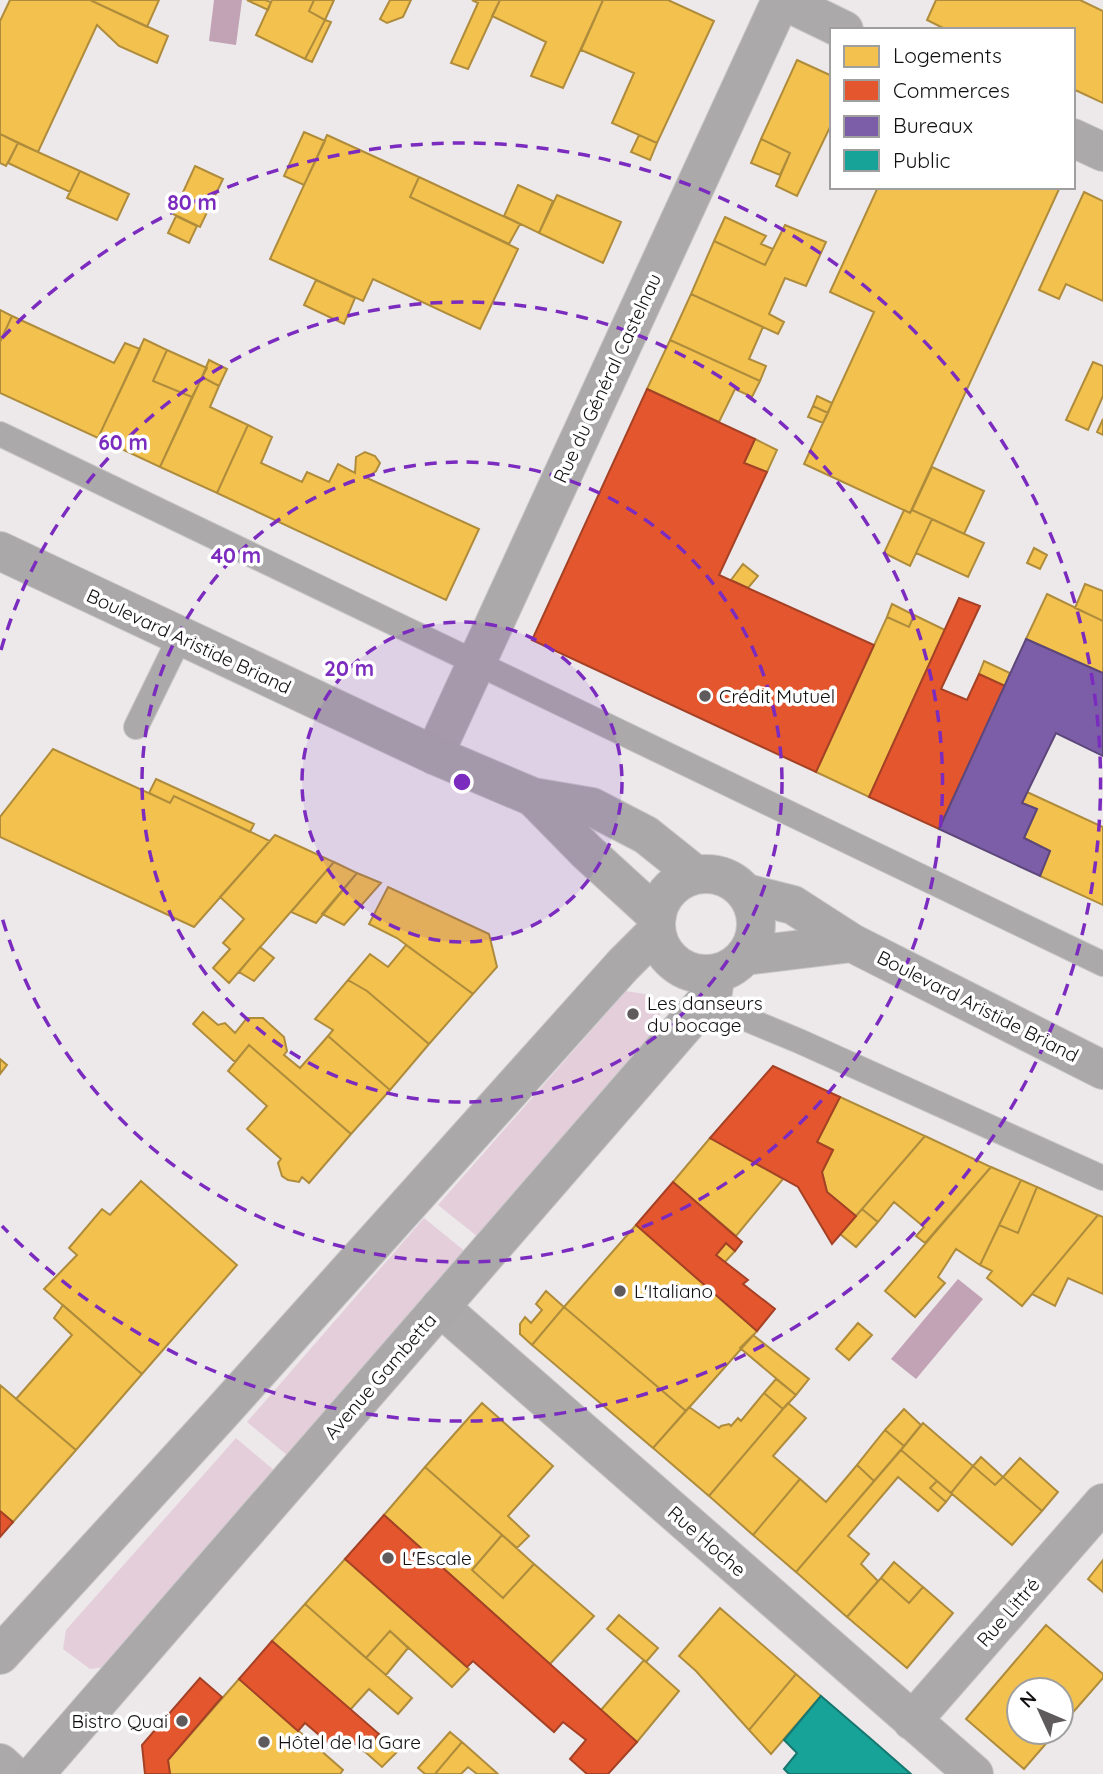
<svg xmlns="http://www.w3.org/2000/svg" width="1103" height="1774" font-family="Quicksand,sans-serif">
	<style>
		.green { fill: #e4ceda }
		.water { fill: #c2a3b5 }
		.homes { fill: #f2c14e; stroke: #af8c3c; stroke-width: 2 }
		.shops { fill: #e4572e; stroke: #a54125; stroke-width: 2 }
		.offices { fill: #7b5ea7; stroke: #5c467a; stroke-width: 2 }
		.public { fill: #17a398; stroke: #167770; stroke-width: 2 }
		.lines { fill: none; stroke-linecap: round; stroke-linejoin: round }
		.lane-casing { stroke: #c9c7c8; stroke-width: 26 }
		.street-casing { stroke: #c9c7c8; stroke-width: 40 }
		.secondary-casing { stroke: #c9c7c8; stroke-width: 40 }
		.lane { stroke: #aba9a9; stroke-width: 24 }
		.street { stroke: #aba9a9; stroke-width: 38 }
		.secondary { stroke: #aaa8a9; stroke-width: 38 }
		.ring { fill: none; stroke: #7b2cbf; stroke-width: 3.5; stroke-dasharray: 12 9 }
		.poi-dot { fill: #5f5b5d; stroke: #fff; stroke-width: 2.5 }
		.labels { text-anchor: middle; stroke-width: 7; stroke-linejoin: round; paint-order: stroke }
		.street-label { font-size: 19px; fill: #120f11; stroke: #fff }
		.poi-label { font-size: 19px; fill: #120f11; stroke: #fff; text-anchor: start }
		.centre { fill: #7b2cbf; stroke: #fff; stroke-width: 3.5 }
		.ring-label { font-size: 21px; text-anchor: middle; font-weight: bold; fill: #7b2cbf; stroke: #fff; stroke-width: 7; stroke-linejoin: round; paint-order: stroke }
	</style>
	<rect width="100%" height="100%" fill="#ede9eb"/>
	<path class="green" d="M626,991L645,994L660,1008V1027L478,1237L438,1205Z
		M424,1218L466,1252L287,1455L247,1422Z
		M236,1438L275,1471L105,1667L90,1669L63,1649L66,1630Z"/>
	<path class="water" d="M214,0H242L236,45L209,41Z
		M958,1279L983,1299L916,1379L891,1359Z"/>
	<path class="homes" d="M10,0H90L168,36L157,63L119,46L97,25L38,152L0,134V21Z
		M90,0H159L147,27Z
		M247,0H265L271,2L268,10Z
		M272,0H314L309,11L325,20L305,59L256,35Z
		M314,0H334L325,20L309,11Z
		M390,0H411L403,17L387,23L380,19Z
		M472,0H500L468,69L451,63L478,3Z
		M500,0H603L563,88L531,76L546,42L492,16Z
		M603,0H668L714,21L657,143L612,123L634,73L581,50Z
		M936,0H1080L1103,11V103L1073,89V30H947L927,20Z
		M325,20L331,22L312,62L305,59Z
		M797,60L832,76V123L797,196L776,186L790,153L761,139Z
		M304,132L325,141L304,185L284,176Z
		M0,134L18,143L6,166L0,163Z
		M327,135L419,177L410,197L518,249L480,329L373,279L363,301L270,259Z
		M639,135L657,143L650,160L631,152Z
		M761,139L790,153L780,175L751,163Z
		M18,143L80,171L70,192L8,163Z
		M195,166L223,179L200,227L173,214Z
		M80,171L129,194L117,220L67,198Z
		M419,177L520,224L509,244L410,197Z
		M518,185L553,201L539,233L504,216Z
		M878,187H1060L910,513L804,464L874,312L830,292Z
		M1084,192L1103,201V301L1066,284L1059,299L1039,290Z
		M557,195L621,222L603,263L539,233Z
		M176,216L197,226L189,243L168,233Z
		M725,217L766,236L761,244L773,249L765,265L714,241Z
		M785,225L826,242L806,286L785,278L769,314L784,322L778,334L691,294L714,241L765,265Z
		M316,280L355,298L344,324L304,305Z
		M691,294L763,327L749,359L766,366L760,381L670,340Z
		M0,310L12,316L0,342Z
		M12,316L114,363L125,343L140,349L98,438L0,393V342Z
		M144,339L167,350L153,381L192,397L160,467L98,438Z
		M670,340L760,381L752,397L735,389L719,422L647,389Z
		M167,350L207,368L192,397L153,381Z
		M209,360L227,369L219,386L202,377Z
		M1093,362L1103,366V396L1088,430L1066,420Z
		M202,377L219,386L210,407L248,425L217,493L160,467Z
		M817,396L832,403L828,413L813,406Z
		M813,406L828,413L823,423L808,417Z
		M1103,419V435L1097,432Z
		M248,425L272,437L261,463L302,482L307,472L329,482L338,464L355,473L356,457L365,452L375,456L380,463L376,471L367,478L479,529L446,600L217,493Z
		M755,439L777,450L767,472L744,463Z
		M932,467L984,491L964,534L912,510Z
		M904,510L910,513L912,510L932,519L910,566L884,553Z
		M932,519L984,543L968,577L916,553Z
		M1034,548L1047,555L1040,569L1027,563Z
		M743,564L758,576L748,588L731,580Z
		M1085,584L1103,591V621L1075,608Z
		M1047,594L1103,621V673L1026,639Z
		M892,604L914,615L909,627L887,617Z
		M914,615L945,630L869,797L816,772L887,617L909,627Z
		M984,661L1010,673L1005,686L979,674Z
		M53,749L170,803L174,796L270,841L194,927L0,837V817Z
		M156,779L254,824L250,832L174,796L170,803L149,793Z
		M1027,792L1103,827V905L1040,876L1050,851L1024,838L1037,809L1022,803Z
		M275,835L334,862L229,983L213,968L230,949L223,943L244,919L220,897Z
		M334,862L357,873L316,923L291,912Z
		M357,873L381,883L344,925L322,914Z
		M388,887L489,934L497,967L473,994L397,938L369,924Z
		M406,945L473,994L429,1044L367,991L348,980L370,954L388,967Z
		M260,947L274,958L254,981L239,972Z
		M348,980L367,991L429,1044L390,1090L328,1036L333,1030L315,1019Z
		M203,1012L218,1025L225,1023L235,1033L247,1018H263L284,1037L287,1051L284,1055L300,1068L328,1036L390,1090L351,1134L249,1045L235,1062L193,1024Z
		M249,1045L351,1134L309,1183L302,1177L299,1182L288,1180L282,1176L278,1163L281,1159L247,1129L267,1106L228,1071Z
		M0,1059L7,1065L0,1074Z
		M840,1097L925,1136L856,1216L827,1192L822,1172L833,1150L817,1142Z
		M925,1136L991,1167L925,1243L916,1236L924,1227L894,1202L878,1222L862,1209Z
		M710,1138L783,1179L736,1236L673,1182Z
		M991,1167L1021,1180L980,1265L956,1249L938,1277L945,1283L915,1317L885,1291Z
		M1021,1180L1037,1187L1018,1233L999,1225Z
		M141,1181L237,1265L142,1374L44,1289L77,1255L69,1248L102,1209L110,1215Z
		M1037,1187L1098,1215L1022,1306L987,1278L992,1271L980,1265L999,1225L1018,1233Z
		M862,1209L878,1222L856,1247L840,1234Z
		M1098,1215L1103,1217V1294L1068,1278L1055,1306L1032,1294Z
		M636,1225L757,1331L686,1411L564,1307Z
		M726,1243L735,1251L725,1262L716,1255Z
		M546,1291L564,1307L532,1345L520,1334V1324L525,1317L531,1323L542,1310L536,1304Z
		M63,1305L142,1374L76,1450L16,1399L72,1335L54,1318Z
		M564,1307L686,1411L653,1448L532,1345Z
		M858,1323L872,1335L849,1360L836,1349Z
		M753,1335L809,1379L796,1395L740,1348Z
		M776,1379L796,1395L783,1409L764,1393Z
		M0,1385L76,1450L13,1522L0,1511Z
		M764,1393L783,1409L709,1496L653,1448L689,1407L719,1428L721,1426L729,1424L731,1426L738,1418L741,1421Z
		M482,1403L553,1466L508,1516L529,1536L517,1548L425,1467Z
		M788,1403L806,1418L773,1456L800,1479L753,1535L709,1496Z
		M904,1409L921,1425L904,1446L885,1430Z
		M923,1423L973,1466L951,1493L901,1450Z
		M885,1430L904,1446L874,1481L857,1465Z
		M901,1450L937,1481L930,1488L946,1502L938,1511L898,1477L848,1536L869,1554L861,1564L878,1581L847,1617L796,1572Z
		M981,1457L1003,1477L995,1485L973,1466Z
		M1020,1458L1058,1492L1042,1511L1003,1477Z
		M857,1465L874,1481L796,1572L753,1535L800,1479L826,1502Z
		M973,1466L995,1485L1003,1477L1042,1511L1012,1545L951,1493Z
		M425,1467L502,1535L472,1570L503,1598L534,1564L594,1616L550,1664L384,1515Z
		M937,1481L952,1494L946,1502L930,1488Z
		M502,1535L534,1564L503,1598L472,1570Z
		M345,1559L469,1669L452,1687L390,1631L366,1658L305,1604Z
		M1103,1560V1592L1088,1579Z
		M894,1562L923,1587L909,1603L881,1578Z
		M881,1578L909,1603L923,1587L953,1613L907,1668L847,1617Z
		M305,1604L412,1698L398,1714L369,1689L350,1710L272,1641Z
		M720,1608L796,1674L749,1730L696,1671L679,1656Z
		M619,1615L658,1648L646,1662L607,1629Z
		M1046,1625L1103,1674V1678L1061,1726V1690H1019V1732H1056L1024,1769L966,1719Z
		M390,1631L408,1648L386,1675L366,1658Z
		M644,1660L679,1691L637,1742L601,1710Z
		M796,1674L821,1696L771,1754L749,1730Z
		M239,1679L343,1770L340,1774H170L168,1760Z
		M450,1732L462,1742L435,1774H425L418,1768Z
		M379,1734L398,1751L382,1767L364,1751Z
		M462,1742L498,1774H477L468,1767L461,1774H435Z"/>
	<path class="shops" d="M647,389L755,439L744,463L767,472L719,575L874,645L816,772L532,640Z
		M959,598L980,606L941,689L967,700L979,674L1005,686L939,829L869,797Z
		M773,1066L840,1097L817,1142L833,1150L822,1172L827,1192L856,1216L832,1244L798,1187L710,1138Z
		M673,1182L742,1242L735,1251L726,1243L716,1255L748,1280L743,1284L775,1309L757,1331L636,1225Z
		M0,1511L13,1522L0,1537Z
		M384,1515L637,1742L608,1774H587L570,1759L586,1740L563,1722L554,1732L473,1661L467,1667L345,1559Z
		M272,1641L379,1734L364,1751L349,1739L338,1751L305,1723L298,1731L239,1679Z
		M200,1678L222,1697L168,1760L170,1774H145L142,1745Z"/>
	<path class="offices" d="M1026,639L1103,673V756L1056,733L1022,803L1037,809L1024,838L1050,851L1040,876L939,829Z"/>
	<path class="public" d="M821,1696L871,1739L911,1774H789L784,1769L797,1753L784,1740Z"/>
	<g class="lines">
		<defs>
			<path id="lane" d="M0,434L1103,964
				M136,727L180,637
				M705,1002L799,1041L1103,1178"/>
			<path id="street" d="M782,0L844,30
				M1073,138L1103,152
				M434,755L781,0
				M440,1307L974,1774
				M912,1721L1103,1503
				M0,1763L12,1774"/>
			<path id="secondary" d="M0,551L434,755L533,797L592,807L646,835L696,875
				M533,797L587,852L657,916
				M656 924a50 50 0 1 1 100 0a50 50 0 1 1-100 0Z
				M746,893L793,905L852,943L1103,1070
				M745,956L852,943
				M0,1655L222,1412L623,965L656,932
				M35,1774L705,1002L713,992L716,973"/>
		</defs>
		<use href="#lane" class="lane-casing"/>
		<use href="#street" class="street-casing"/>
		<use href="#secondary" class="secondary-casing"/>
		<use href="#lane" class="lane"/>
		<use href="#street" class="street"/>
		<use href="#secondary" class="secondary"/>
	</g>
	<circle cx="462" cy="782" r="160" fill="#7b2cbf" fill-opacity=".12"/>
	<g class="ring">
		<circle cx="462" cy="782" r="160"/>
		<circle cx="462" cy="782" r="320"/>
		<path d="M1 650A480 480 0 1 1 1 914"/>
		<path d="M2 338A639 639 0 1 1 2 1226"/>
	</g>
	<g class="poi-dot">
		<circle cx="705" cy="696" r="7"/>
		<circle cx="633" cy="1014" r="7"/>
		<circle cx="620" cy="1291" r="7"/>
		<circle cx="388" cy="1558" r="7"/>
		<circle cx="182" cy="1721" r="7"/>
		<circle cx="264" cy="1742" r="7"/>
	</g>
	<g class="labels">
		<g class="street-label">
			<text transform="translate(607 378) rotate(-65)" y="7">Rue du Général Castelnau</text>
			<text transform="translate(189 641) rotate(25)" y="7">Boulevard Aristide Briand</text>
			<text transform="translate(978 1006) rotate(27)" y="7">Boulevard Aristide Briand</text>
			<text transform="translate(380 1376) rotate(-49)" y="7">Avenue Gambetta</text>
			<text transform="translate(707 1541) rotate(41)" y="7">Rue Hoche</text>
			<text transform="translate(1008 1612) rotate(-49)" y="7">Rue Littré</text>
		</g>
		<g class="poi-label">
			<text x="719" y="703">Crédit Mutuel</text>
			<text x="647" y="1010">Les danseurs<tspan x="647" dy="22">du bocage</tspan></text>
			<text x="634" y="1298">L'Italiano</text>
			<text x="402" y="1565">L'Escale</text>
			<text x="168" y="1728" text-anchor="end">Bistro Quai</text>
			<text x="278" y="1749">Hôtel de la Gare</text>
		</g>
	</g>
	<circle cx="462" cy="782" r="10" class="centre"/>
	<g class="ring-label">
		<text x="192" y="210">80 m</text>
		<text x="123" y="450">60 m</text>
		<text x="236" y="563">40 m</text>
		<text x="349" y="676">20 m</text>
	</g>
	<rect x="830" y="28" width="245" height="161" fill="#ffffff" stroke="#a09fa0" stroke-width="2"/>
	<rect x="844" y="46" width="35" height="21" fill="#f2c14e" stroke="#a09fa0" stroke-width="2"/>
	<text x="893" y="63" font-size="21" fill="#120f11">Logements</text>
	<rect x="844" y="80" width="35" height="21" fill="#e4572e" stroke="#a09fa0" stroke-width="2"/>
	<text x="893" y="98" font-size="21" fill="#120f11">Commerces</text>
	<rect x="844" y="116" width="35" height="21" fill="#7b5ea7" stroke="#a09fa0" stroke-width="2"/>
	<text x="893" y="133" font-size="21" fill="#120f11">Bureaux</text>
	<rect x="844" y="150" width="35" height="21" fill="#17a398" stroke="#a09fa0" stroke-width="2"/>
	<text x="893" y="168" font-size="21" fill="#120f11">Public</text>
	<g transform="translate(1040 1711) rotate(314)"><circle r="33" fill="#ffffff" stroke="#a09fa0" stroke-width="2"/>
	<path d="M0-5L12 26L0 18L-12 26Z" fill="#5f5b5d"/>
	<text y="-10" font-size="19" font-weight="bold" text-anchor="middle" fill="#120f11">N</text>
	</g>
</svg>
